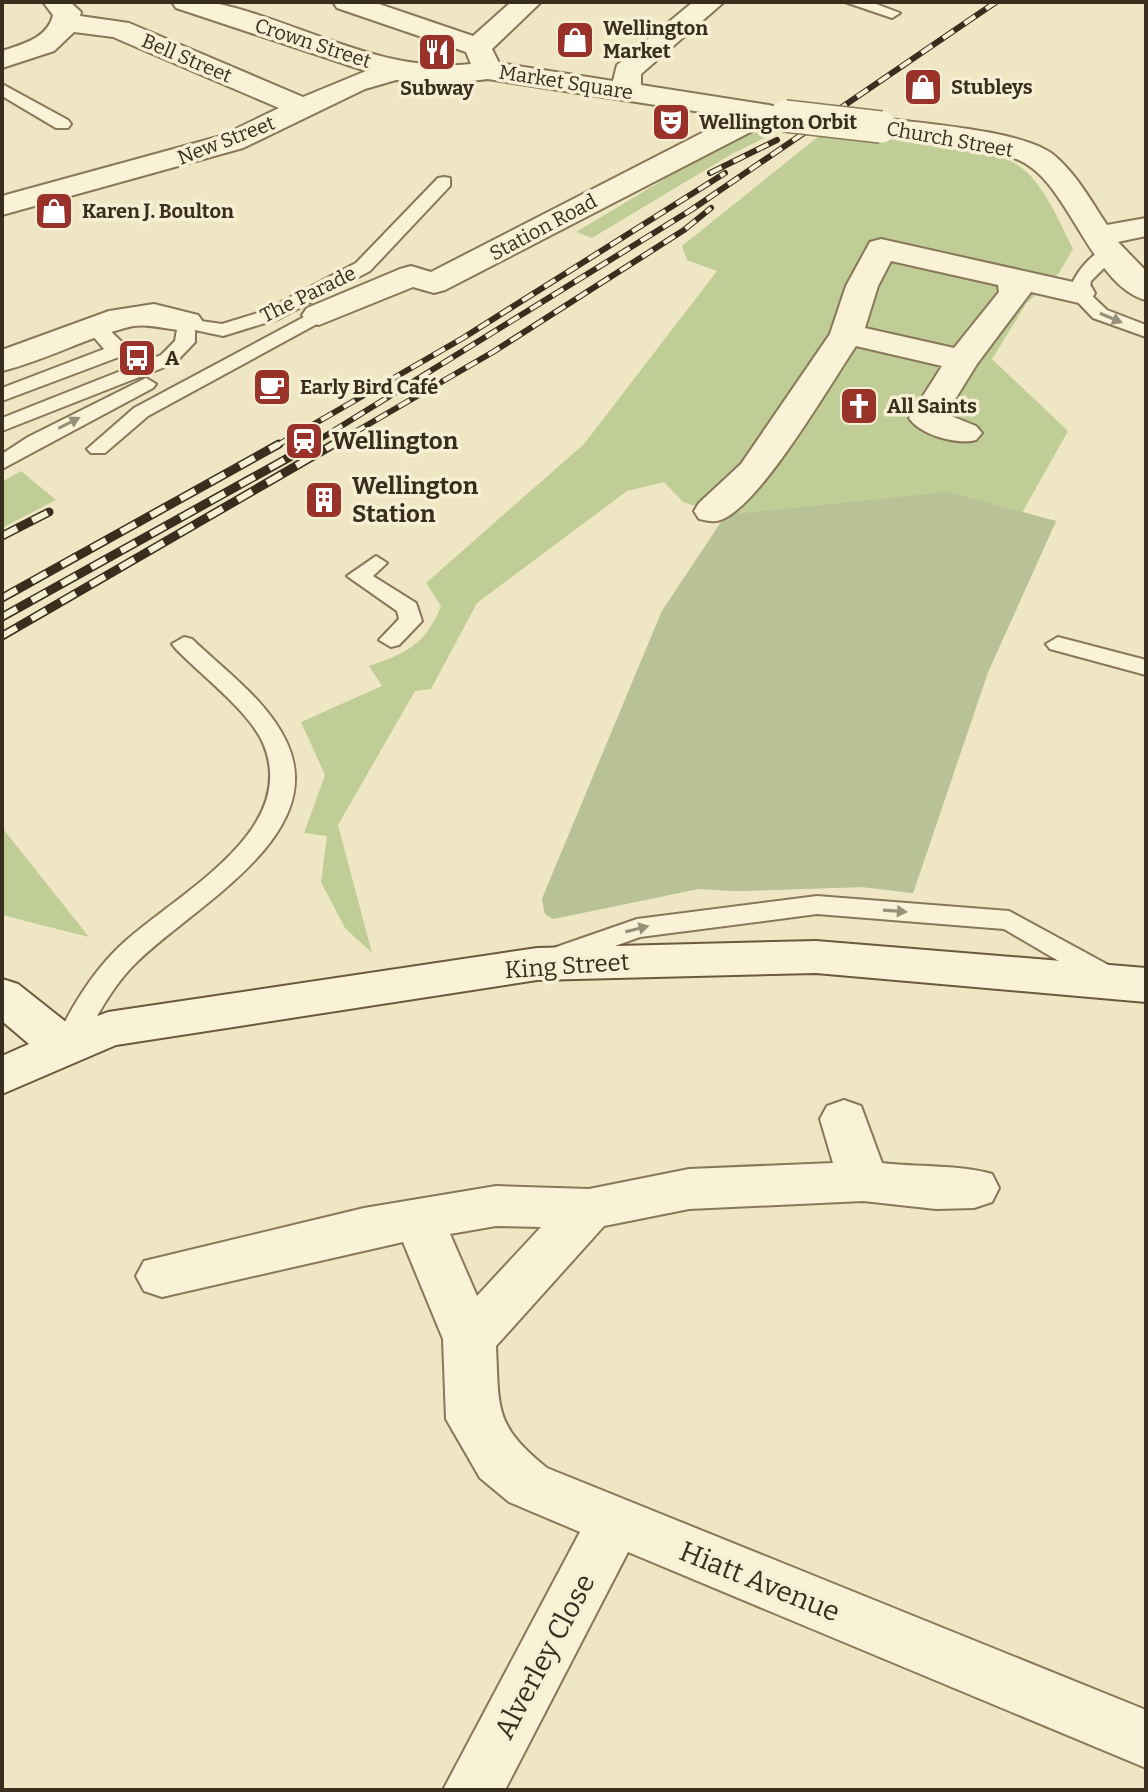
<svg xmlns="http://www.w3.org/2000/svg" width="1148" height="1792" font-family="Bitter,serif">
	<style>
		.green { fill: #c1cd97 }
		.cemetery { fill: #b8c296 }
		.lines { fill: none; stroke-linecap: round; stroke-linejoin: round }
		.lane-casing { stroke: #897759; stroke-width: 4 }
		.street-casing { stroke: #897759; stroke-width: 4 }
		.secondary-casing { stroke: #6b583d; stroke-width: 4 }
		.lane { fill: #f9f2d6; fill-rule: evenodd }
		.street { fill: #f9f2d6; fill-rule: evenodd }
		.secondary { fill: #f9f2d6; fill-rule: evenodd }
		.rail-far1-casing { stroke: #392d1e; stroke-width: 6 }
		.rail-casing { stroke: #392d1e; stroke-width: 9 }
		.rail-far1 { stroke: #f6efd3; stroke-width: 4; stroke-dasharray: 13; stroke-linecap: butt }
		.rail { stroke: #f6efd3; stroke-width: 6; stroke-dasharray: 17; stroke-linecap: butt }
		.street-bridge-casing { stroke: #897759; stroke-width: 34; stroke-linecap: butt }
		.street-bridge { stroke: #f9f2d6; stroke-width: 31 }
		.oneway { fill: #99907a }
		.labels { text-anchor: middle; stroke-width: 7; stroke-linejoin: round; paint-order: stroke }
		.far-poi-label { font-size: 20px; font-weight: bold; fill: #392d1e; stroke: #f6efd3; text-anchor: start }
		.far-street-label { font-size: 20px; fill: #392d1e; stroke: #f6efd3 }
		.poi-label { font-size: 24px; font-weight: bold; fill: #392d1e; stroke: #f6efd3; text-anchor: start }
		.street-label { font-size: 24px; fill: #392d1e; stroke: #f6efd3 }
		.near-street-label { font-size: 28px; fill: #392d1e; stroke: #f6efd3 }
	</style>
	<rect width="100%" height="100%" fill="#efe6c3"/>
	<path class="green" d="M775,125L787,127L732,154L592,238L576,232L728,141Z
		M824,132C876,136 971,137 1016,164C1043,180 1059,222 1073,249L1059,273L1026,304L992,359L1068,431L1022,513L1056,521L988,672L913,893L862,887L737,891L698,889L553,919L545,914L542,899L662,611L725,516L683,502L664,482L627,491L477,603L431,689L415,691L338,825L372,953L345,928L321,882L327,836L304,833L325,775L301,722L382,686L369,666C407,653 426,644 441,606L426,583L584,444L717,271L687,260L682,246Z
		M21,471L56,500L2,528V482Z
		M2,828L4,830L89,937L2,915Z"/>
	<path class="cemetery" d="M947,492L1056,521L988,672L913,893L862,887L737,891L698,889L553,919L545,914L542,899L662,611L726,515Z"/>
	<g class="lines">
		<defs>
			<path id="lane" d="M845,2H871L900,13L892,18Z
				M2,84L68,120L71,124L68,128H56L2,96Z
				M444,177L450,178V186L370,271L278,319L223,336L195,330V342L175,363L2,431V418L161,355L175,341L179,318L222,324L264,311L356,263L438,178Z
				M1110,247L1119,253L1091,281L1089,293L1107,310L1146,325V337L1093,318L1069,293C1073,275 1091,252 1110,247Z
				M319,309L326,311L329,315L326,319L148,416L105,453H91L87,449L134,408Z
				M95,321L102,323L126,346L119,357L2,401V388L104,349L85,327Z
				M146,378L156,384L153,388L2,469V454L28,437Z
				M376,556L387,563L373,576L416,603L422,621L399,645L391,647L379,640L399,619L397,611L347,576Z
				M184,637L192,639C224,670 268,701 287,743C331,839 184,911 131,968C107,994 93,1024 76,1055L66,1058L56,1055L52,1048C69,1011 90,975 119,947C172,896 302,833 263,743C249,711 201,675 176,649L172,644Z
				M1058,637L1146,660V675L1050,649L1046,644Z
				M817,896L1009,911L1123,973L1126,980L1123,987L1113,990L1103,987L1004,929L817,914L640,937L551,969L542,966L538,959L542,952L637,919Z"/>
			<path id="street" d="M43,2H70L81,12L80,16L129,23L303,97L366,71L176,8L172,2C186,2 202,0 215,3C302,22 380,74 471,64L466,52L337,8L333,2H373L473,36L511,2H541L492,49L499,63L613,81L617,65L693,2H724L641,74V85L769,105L779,108L784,114L779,120L768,123L445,290L434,293L413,287L319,325L307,322L302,315L307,308L400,269L411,266L431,272L733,117L488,79L446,84L396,80L365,89L243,148L2,215V196L221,136L279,108L113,37L74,32L54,51L2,68V51C23,44 48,38 53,15Z
				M881,118C922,124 1025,130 1055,156C1077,175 1091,201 1107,225L1146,218V236L1118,242L1146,271V300C1097,288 1072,198 1032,168C1000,142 913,144 871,133L866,127L871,121Z
				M881,239L1091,286L1095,293L1091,300L1079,303L1031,292L977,364L946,414L976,426L982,433L976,440C957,445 920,435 909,418L942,366L856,346C829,386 763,501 723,519C715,523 708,521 699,519L694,511L699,503L741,464L830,334L846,286L870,242ZM891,261L998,285L999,292L954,348L865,328L878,286Z
				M154,304L198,315L203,322L198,329C174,335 152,320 125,328C83,339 44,361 2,371V350L109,311Z
				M844,1100L861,1106L882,1163C915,1167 963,1165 992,1174L999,1188L992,1202L974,1208L936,1209L863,1201L689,1209L604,1226L496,1346C499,1410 494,1425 547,1468L1146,1710V1768L628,1552L505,1790H443L580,1532L509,1502L480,1478L446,1419L443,1339L403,1242L162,1297L144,1291L136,1276L144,1261L364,1208L496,1186L589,1189L689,1169L833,1163L820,1119L827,1106ZM496,1226L541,1227L477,1296L450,1234Z"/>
			<path id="secondary" d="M816,941L1146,968V1002L816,973L537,980L116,1045L2,1094V1056L29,1044L2,1021V979L18,984L71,1026L108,1012L537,948Z"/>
		</defs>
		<use href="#lane" class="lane-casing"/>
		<use href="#street" class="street-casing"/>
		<use href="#secondary" class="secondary-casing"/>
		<use href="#lane" class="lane"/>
		<use href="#street" class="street"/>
		<use href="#secondary" class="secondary"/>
		<defs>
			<path id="rail-far1" d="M710,173L777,140
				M276,446L463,338L725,173
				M309,446L691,210L996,2
				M331,446L493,352L684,230L711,208"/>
			<path id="rail" d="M2,536L49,512
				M2,598L279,444
				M2,617L313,444
				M2,636L334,444"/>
		</defs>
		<use href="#rail-far1" class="rail-far1-casing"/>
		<use href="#rail" class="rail-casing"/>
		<use href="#rail-far1" class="rail-far1"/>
		<use href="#rail" class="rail"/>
		<defs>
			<path id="street-bridge" d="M785,116L881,127"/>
		</defs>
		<use href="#street-bridge" class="street-bridge-casing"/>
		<use href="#street-bridge" class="street-bridge"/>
	</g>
	<defs><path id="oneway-solid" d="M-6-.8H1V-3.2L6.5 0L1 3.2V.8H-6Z" transform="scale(2)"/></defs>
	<g class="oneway">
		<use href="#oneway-solid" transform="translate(1111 318) rotate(23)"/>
		<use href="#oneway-solid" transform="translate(69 423) rotate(-27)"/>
		<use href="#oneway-solid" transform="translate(895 911) rotate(4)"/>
		<use href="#oneway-solid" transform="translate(637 929) rotate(-14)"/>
	</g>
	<defs>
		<symbol id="shop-square" viewBox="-11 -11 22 22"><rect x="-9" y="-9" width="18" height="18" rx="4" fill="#993229" stroke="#f6efd3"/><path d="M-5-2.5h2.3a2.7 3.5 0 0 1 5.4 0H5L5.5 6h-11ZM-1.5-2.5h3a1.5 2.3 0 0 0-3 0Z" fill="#fff"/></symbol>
		<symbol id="restaurant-square" viewBox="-11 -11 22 22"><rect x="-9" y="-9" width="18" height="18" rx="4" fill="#993229" stroke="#f6efd3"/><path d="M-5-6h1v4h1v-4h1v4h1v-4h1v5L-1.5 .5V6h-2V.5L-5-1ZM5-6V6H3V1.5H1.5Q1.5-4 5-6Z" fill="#fff"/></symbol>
		<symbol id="theatre-square" viewBox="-11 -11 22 22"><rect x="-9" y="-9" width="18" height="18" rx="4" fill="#993229" stroke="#f6efd3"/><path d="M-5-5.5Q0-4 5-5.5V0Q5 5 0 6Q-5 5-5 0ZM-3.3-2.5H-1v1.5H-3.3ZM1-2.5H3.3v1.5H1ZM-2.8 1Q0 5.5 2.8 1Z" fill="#fff"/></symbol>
		<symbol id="bus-square" viewBox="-11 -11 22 22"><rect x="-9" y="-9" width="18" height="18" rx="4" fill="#993229" stroke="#f6efd3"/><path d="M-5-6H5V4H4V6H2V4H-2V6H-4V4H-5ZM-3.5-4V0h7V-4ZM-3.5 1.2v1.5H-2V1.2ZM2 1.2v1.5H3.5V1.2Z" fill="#fff"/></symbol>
		<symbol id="cafe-square" viewBox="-11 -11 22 22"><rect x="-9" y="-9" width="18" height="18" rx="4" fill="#993229" stroke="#f6efd3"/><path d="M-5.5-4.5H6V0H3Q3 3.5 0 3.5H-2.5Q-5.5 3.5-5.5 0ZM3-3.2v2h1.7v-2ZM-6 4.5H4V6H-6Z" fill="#fff"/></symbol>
		<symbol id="church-square" viewBox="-11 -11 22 22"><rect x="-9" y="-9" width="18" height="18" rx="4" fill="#993229" stroke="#f6efd3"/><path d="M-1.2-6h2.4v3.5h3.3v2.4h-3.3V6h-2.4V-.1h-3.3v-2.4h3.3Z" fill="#fff"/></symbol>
		<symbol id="station-square" viewBox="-11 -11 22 22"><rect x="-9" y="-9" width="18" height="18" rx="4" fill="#993229" stroke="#f6efd3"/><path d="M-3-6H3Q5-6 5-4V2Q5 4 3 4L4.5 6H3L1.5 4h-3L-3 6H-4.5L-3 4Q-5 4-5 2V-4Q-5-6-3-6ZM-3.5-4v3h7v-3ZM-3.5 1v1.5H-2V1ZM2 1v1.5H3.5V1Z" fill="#fff"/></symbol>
		<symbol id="building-square" viewBox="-11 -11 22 22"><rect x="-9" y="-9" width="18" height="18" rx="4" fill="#993229" stroke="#f6efd3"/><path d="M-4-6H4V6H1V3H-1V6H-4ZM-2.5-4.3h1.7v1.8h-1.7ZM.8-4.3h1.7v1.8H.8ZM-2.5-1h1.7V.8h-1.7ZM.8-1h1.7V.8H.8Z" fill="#fff"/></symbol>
	</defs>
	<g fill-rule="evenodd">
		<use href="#shop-square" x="553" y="18" width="44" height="44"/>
		<use href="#restaurant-square" x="415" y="30" width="44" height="44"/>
		<use href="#shop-square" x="901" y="65" width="44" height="44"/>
		<use href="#theatre-square" x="649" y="100" width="44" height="44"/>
		<use href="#shop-square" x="32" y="189" width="44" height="44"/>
		<use href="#bus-square" x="115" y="336" width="44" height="44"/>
		<use href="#cafe-square" x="250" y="365" width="44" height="44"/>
		<use href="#church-square" x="837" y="384" width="44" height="44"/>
		<use href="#station-square" x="282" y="419" width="44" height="44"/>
		<use href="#building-square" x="302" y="478" width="44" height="44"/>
	</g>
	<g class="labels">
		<g class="far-poi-label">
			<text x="603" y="35">Wellington<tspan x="603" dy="23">Market</tspan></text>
			<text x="951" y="94">Stubleys</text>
			<text x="437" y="95" text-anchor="middle">Subway</text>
			<text x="699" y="129">Wellington Orbit</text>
			<text x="82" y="218">Karen J. Boulton</text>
			<text x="165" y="365">A</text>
			<text x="300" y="394">Early Bird Café</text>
			<text x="887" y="413">All Saints</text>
		</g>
		<g class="far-street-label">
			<text transform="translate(313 43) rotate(18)" y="7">Crown Street</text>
			<text transform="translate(187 58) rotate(23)" y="7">Bell Street</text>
			<text transform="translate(566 82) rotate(9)" y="7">Market Square</text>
			<text transform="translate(950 139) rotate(10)" y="7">Church Street</text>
			<text transform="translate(226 140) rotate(-21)" y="7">New Street</text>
			<text transform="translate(543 227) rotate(-28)" y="7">Station Road</text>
			<text transform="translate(308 294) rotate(-26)" y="7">The Parade</text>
		</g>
		<g class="poi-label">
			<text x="332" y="449">Wellington</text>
			<text x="352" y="494">Wellington<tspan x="352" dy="28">Station</tspan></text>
		</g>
		<g class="street-label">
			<text transform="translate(567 966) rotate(-4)" y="8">King Street</text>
		</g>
		<g class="near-street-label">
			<text transform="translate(760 1581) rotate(22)" y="10">Hiatt Avenue</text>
			<text transform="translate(544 1656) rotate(-62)" y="10">Alverley Close</text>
		</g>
	</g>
	<rect width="1148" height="1792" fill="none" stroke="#392d1e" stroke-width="8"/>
</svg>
